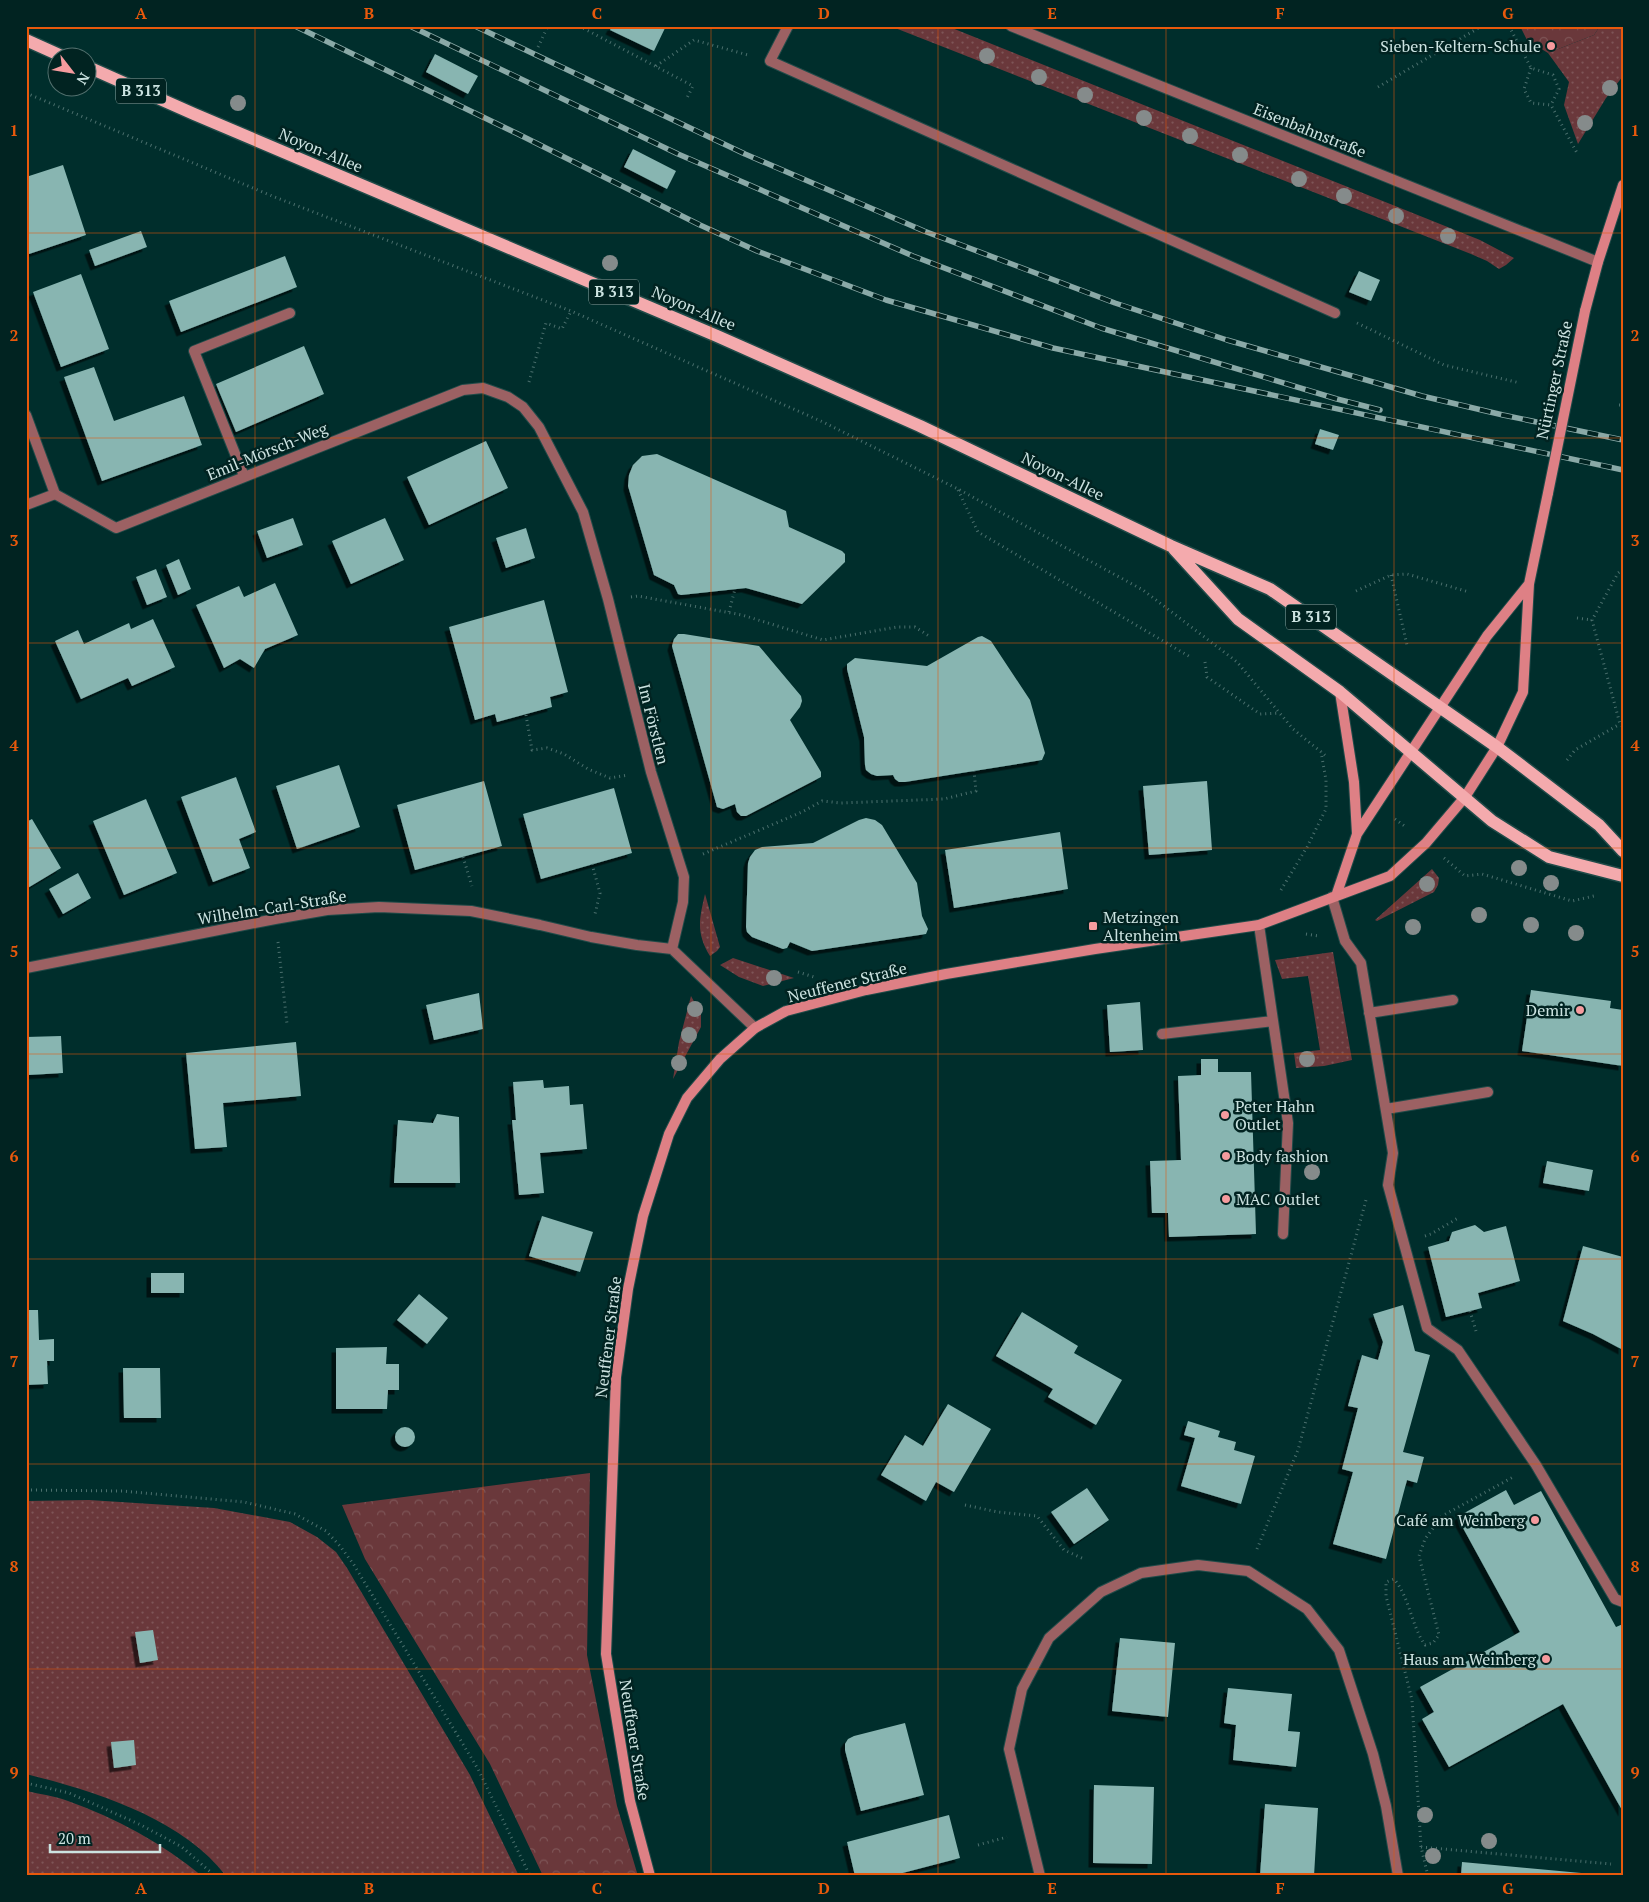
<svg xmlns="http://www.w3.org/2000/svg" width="1649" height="1902" font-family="'PT Serif',serif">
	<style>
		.grass { fill: url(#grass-dots) }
		.forest { fill: url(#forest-crowns) }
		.building { fill: #88b5b1; filter: url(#shadow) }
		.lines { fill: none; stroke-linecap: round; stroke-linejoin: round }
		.lane-casing { stroke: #214b49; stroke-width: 12 }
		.street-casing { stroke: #214b49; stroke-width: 12 }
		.secondary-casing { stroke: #214b49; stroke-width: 12 }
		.primary-casing { stroke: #214b49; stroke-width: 15 }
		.path { stroke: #4b706e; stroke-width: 3; stroke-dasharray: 1 4; stroke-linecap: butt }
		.lane { stroke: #9c6163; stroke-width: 10 }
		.street { stroke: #9c6163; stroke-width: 10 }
		.secondary { stroke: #de8085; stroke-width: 10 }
		.primary { stroke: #f4aaad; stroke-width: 12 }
		.rail-casing { stroke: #8aa9a7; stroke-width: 5.5 }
		.rail { stroke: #012321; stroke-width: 4; stroke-dasharray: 11; stroke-linecap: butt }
		.secondary-bridge-casing { stroke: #214b49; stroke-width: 12; stroke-linecap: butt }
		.secondary-bridge { stroke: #de8085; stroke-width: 10 }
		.tree { fill: #858b8b }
		.grid { fill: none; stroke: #e8590c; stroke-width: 1; stroke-opacity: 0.55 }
		.poi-dot { fill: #f59b9e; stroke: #012321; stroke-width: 2 }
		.labels { text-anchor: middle; stroke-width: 5; stroke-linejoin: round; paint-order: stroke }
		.shield { fill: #012321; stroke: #8fa9a7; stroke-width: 1 }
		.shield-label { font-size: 15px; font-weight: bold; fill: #cce3e1 }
		.poi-label { font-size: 16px; fill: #cce3e1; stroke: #012321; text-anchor: end }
		.street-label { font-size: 16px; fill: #cce3e1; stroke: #012321 }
		.neatline { fill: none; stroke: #e8590c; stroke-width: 2 }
		.grid-label { font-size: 16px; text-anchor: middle; font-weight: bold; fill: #e8590c }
	</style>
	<defs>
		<pattern id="grass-dots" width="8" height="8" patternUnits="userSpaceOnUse" patternTransform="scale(1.25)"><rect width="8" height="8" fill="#6a383b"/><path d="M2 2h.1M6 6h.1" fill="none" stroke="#7e5557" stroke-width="1.8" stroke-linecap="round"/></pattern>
		<pattern id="forest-crowns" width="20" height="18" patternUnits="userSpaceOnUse" patternTransform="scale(1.25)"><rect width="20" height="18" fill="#6a383b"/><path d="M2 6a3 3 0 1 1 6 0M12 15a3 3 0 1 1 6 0" fill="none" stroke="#7e5557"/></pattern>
		<filter id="shadow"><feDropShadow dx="-4.5" dy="4.5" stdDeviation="0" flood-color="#0009"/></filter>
	</defs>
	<rect width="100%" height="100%" fill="#002e2c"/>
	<path class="grass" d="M890,26H947L1480,240L1514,258L1506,265L1499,269L1487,261L1471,254Z
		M1600,26H1623V76L1606,98L1578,144L1564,105L1569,82L1548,53L1594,35Z
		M1432,869L1439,878L1438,885L1434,892L1377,921L1375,920Z
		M705,894L720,947L717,951L710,956C696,933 699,920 705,894Z
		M1333,952L1352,1060L1324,1066L1296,1068L1294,1053L1320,1050L1308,976L1282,979L1275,960Z
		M733,958L794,978L763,986L739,977L720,965Z
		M691,996L701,1014V1027L673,1079L679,1042Z
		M89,1500L214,1508L290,1522L317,1537L336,1552L347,1568L470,1775L519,1876H226C182,1818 94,1791 26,1774V1501Z
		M26,1791C40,1794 55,1796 68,1801C116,1818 162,1843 202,1876H26Z"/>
	<path class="forest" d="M1520,26H1600L1594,35L1548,53L1527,40Z
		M590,1473L587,1655L617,1806L638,1876H543L490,1764L365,1559L342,1505Z"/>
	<path class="building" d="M612,26H666L654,51L610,30Z
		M435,54L478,76L468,94L426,72Z
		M633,149L676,171L667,189L624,167Z
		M63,165L86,235L26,255V177Z
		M141,231L147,247L95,266L89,250Z
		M285,256L297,287L181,332L169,301Z
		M1359,271L1380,280L1371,301L1349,292Z
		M81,274L109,349L61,367L33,292Z
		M304,346L324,394L236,432L216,384Z
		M94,367L114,421L184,396L202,445L102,481L64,377Z
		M1320,429L1339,435L1333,450L1315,444Z
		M486,441L508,488L429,525L407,477Z
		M657,454L786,511L789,527L842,551L845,554V562L802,604L746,588L681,595L678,594L674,585L654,575L628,486L629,475L633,465L642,456Z
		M293,518L303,545L267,558L257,531Z
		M385,518L404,560L351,584L332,541Z
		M526,528L535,558L506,568L496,538Z
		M179,559L191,589L178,595L166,565Z
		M156,569L167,597L147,605L136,577Z
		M275,583L298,635L265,649L254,668L240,659L224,668L196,605L239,586L244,597Z
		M544,600L568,692L550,697L552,707L497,722L495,714L475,720L449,627Z
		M153,619L175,667L132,686L128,678L81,699L55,641L78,630L84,644L129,623L131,629Z
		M678,634H684L759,646L801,696L802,701L800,707L790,720L821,772V777L746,816H741L737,812L735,804L723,809L717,807L672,646L674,639Z
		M982,636L991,641L1030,700L1045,753L1042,760L905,782H899L895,779L893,775L877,776L871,774L866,770L865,765L864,737L847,669V664L855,658L927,666L978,637Z
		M339,765L360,827L297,849L276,786Z
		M236,777L256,832L239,839L250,868L213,882L181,797Z
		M484,781L502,846L415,870L397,805Z
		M1207,781L1212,850L1149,855L1143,786Z
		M614,788L632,853L541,879L523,814Z
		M146,799L177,873L124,895L93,821Z
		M866,818L875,820L882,825L917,883L922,916L928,929L926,934L812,951L790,942L787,948L783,949L752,937L747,932L746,927L748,863L750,857L755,850L762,847L813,843L859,820Z
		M32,819L61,868L26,889V822Z
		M1060,832L1068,889L954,908L945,850Z
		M78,873L91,898L63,914L49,889Z
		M1531,990L1611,1001L1610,1008L1623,1010V1066L1522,1051Z
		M479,993L483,1029L434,1040L426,1005Z
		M1140,1002L1143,1050L1110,1052L1107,1005Z
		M61,1036L63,1073L28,1075L26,1037Z
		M296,1042L301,1096L223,1103L227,1147L195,1149L186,1053Z
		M1201,1059H1218V1072H1251L1256,1234L1169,1237L1168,1213H1152L1150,1161L1181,1160L1178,1076L1201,1075Z
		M543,1080L544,1088L569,1086L570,1105L583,1104L587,1149L540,1153L544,1193L519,1195L512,1120H516L513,1082Z
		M437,1114L459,1117L460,1183H394L398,1120L433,1123Z
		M1547,1161L1593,1170L1589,1191L1543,1183Z
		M542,1216L593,1232L580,1272L529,1256Z
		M1475,1225L1484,1232L1506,1226L1520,1281L1478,1293L1482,1308L1446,1317L1428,1247L1449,1241L1452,1232Z
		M1583,1246L1623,1257V1350L1593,1334L1563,1321Z
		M151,1273H184V1293H151Z
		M419,1294L448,1318L427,1344L397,1320Z
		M1403,1305L1415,1351L1430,1355L1403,1452L1424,1457L1417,1483L1407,1480L1386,1559L1333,1544L1353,1472L1342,1469L1358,1408L1348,1406L1362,1355L1378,1360L1383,1342L1373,1314Z
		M26,1310H38L39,1340L54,1339V1361H47L48,1384L26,1385Z
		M1022,1312L1078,1346L1074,1353L1122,1380L1096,1425L1048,1397L1053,1389L996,1356Z
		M387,1347L386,1364H399V1390H388L387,1409H336V1348Z
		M123,1368H160L161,1418H124Z
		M948,1404L991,1429L954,1492L936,1482L926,1501L881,1475L905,1435L923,1446Z
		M1188,1421L1220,1431L1218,1437L1236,1442L1234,1450L1255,1456L1241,1504L1181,1486L1195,1438L1184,1435Z
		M395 1437a10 10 0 1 1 20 0a10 10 0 1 1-20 0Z
		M1087,1488L1109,1520L1074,1544L1051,1512Z
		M1506,1490L1514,1505L1541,1491L1616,1627L1623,1624V1812L1563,1704L1449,1767L1422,1719L1434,1712L1420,1687L1520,1632L1457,1517Z
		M153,1630L158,1660L140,1663L135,1632Z
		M1120,1638L1175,1643L1168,1717L1112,1711Z
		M1228,1688L1292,1694L1288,1731L1300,1732L1296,1767L1233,1760L1236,1725L1224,1723Z
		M905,1723L924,1795L861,1811L845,1750V1744L848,1739L854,1736Z
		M134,1740L136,1765L114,1768L111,1742Z
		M1094,1785L1154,1787L1152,1864L1093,1863Z
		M1265,1804L1318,1808L1314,1876H1260Z
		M949,1815L960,1858L891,1876H855L847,1842Z
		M1462,1862L1592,1874L1591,1876H1461Z"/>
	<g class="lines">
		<defs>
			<path id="lane" d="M788,26L770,61L1335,313
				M244,476L194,351L290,313
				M1332,897L1345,941L1361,963L1393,1153L1388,1185L1427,1328L1458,1350L1536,1465L1615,1599L1623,1602
				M1259,925L1288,1123L1283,1234
				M1369,1013L1453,1000
				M1162,1034L1273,1021
				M1386,1109L1488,1092"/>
			<path id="street" d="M1011,26L1598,262
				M26,415L55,494
				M26,505L55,494L116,528L463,390L483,388L508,397L523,407L539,427L583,512L608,599L651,772L684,877L683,902L672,949
				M672,949L755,1028
				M26,968L275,919L327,910L379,907L471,911L540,925L591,937L637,945L672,949
				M1040,1876L1009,1749L1022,1689L1049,1638L1101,1592L1141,1573L1198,1565L1248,1571L1307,1609L1339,1650L1373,1754L1386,1806L1398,1876"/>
			<path id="secondary" d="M1585,311L1598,262L1623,185
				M1340,692L1354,782L1357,834
				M1336,896L1357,834L1487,636L1529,584
				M650,1876L630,1801L606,1654L616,1377L628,1289L643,1216L669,1134L687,1098L720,1059L755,1028L786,1011L866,990L946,974L1095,949L1259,925L1390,876L1426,843L1465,797L1497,747L1523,692L1529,584L1548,493"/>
			<path id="primary" d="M26,40L66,58
				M88,67L194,114L717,336L920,426L1171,546L1270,589L1497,747L1599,825L1623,851
				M1174,549L1238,619L1340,692L1492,821L1549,857L1623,876"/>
		</defs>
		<use href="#lane" class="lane-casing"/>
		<use href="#street" class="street-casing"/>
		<use href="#secondary" class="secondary-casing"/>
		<use href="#primary" class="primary-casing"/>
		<path class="path" d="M579,26L693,86L686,100
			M874,26L875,27
			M1509,26L1531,68L1553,75L1559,89L1551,105
			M538,47L548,26
			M656,66L694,40L748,55
			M1531,68L1524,89L1531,103L1551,105L1577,153
			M1378,87L1482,26
			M26,93L272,196L571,311L823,422L958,489L1143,590L1237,662L1293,729L1326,756
			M1357,323L1444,365L1520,383
			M529,382L546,323L562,329L571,311
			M1619,405H1623
			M958,490L978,532L1192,658
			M1623,569L1618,573L1592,620L1620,724L1623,727
			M1391,575L1407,645
			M1356,591L1391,575L1407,574L1469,592
			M631,597L638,596L742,615L823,640L897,627H915L929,636
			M729,612L735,589
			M1577,618L1592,620
			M1205,662L1207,677L1260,714L1279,713
			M526,715L532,750L547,748L564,754L588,769L610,778L628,775
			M1567,760L1575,750L1620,724
			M1395,819L1406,827
			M703,854L802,812L822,801L841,803L944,799L976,791L974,771
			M463,857L472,886
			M1444,858L1465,876L1482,874L1572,901L1594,896
			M592,864L600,893L595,914
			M1281,890L1307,847L1326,809V780L1321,752
			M1306,934L1319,936
			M278,942L287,1024
			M798,972L814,977
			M1425,1236L1431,1234L1458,1218
			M1470,1311L1476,1331
			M26,1490L122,1491L244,1502L295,1514L326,1531L340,1546L354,1565L478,1769L530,1876
			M965,1505L998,1512L1037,1516L1064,1550L1084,1559
			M1257,1549L1298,1450L1366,1200
			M26,1783L69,1793L141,1825L182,1847L215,1876
			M978,1845L1007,1837
			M1421,1847L1611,1864
			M1428,1876L1421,1847L1412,1700L1386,1596V1582L1394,1579C1410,1598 1411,1625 1425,1645L1433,1643L1439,1635L1419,1556L1425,1539L1442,1516L1515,1476"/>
		<use href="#lane" class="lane"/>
		<use href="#street" class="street"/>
		<use href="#secondary" class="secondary"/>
		<use href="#primary" class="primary"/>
		<defs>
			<path id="rail" d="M295,26L518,134L700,225L757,251L886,300L1053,348L1623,470
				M410,26L678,154L913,256L1101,328L1337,399L1380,410
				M475,26L745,154L924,231L1115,303L1227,340L1422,396L1503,415L1623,440"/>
		</defs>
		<use href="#rail" class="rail-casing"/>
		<use href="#rail" class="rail"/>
		<defs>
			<path id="secondary-bridge" d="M1548,493L1585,311"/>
		</defs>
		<use href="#secondary-bridge" class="secondary-bridge-casing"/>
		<use href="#secondary-bridge" class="secondary-bridge"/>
	</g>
	<g class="tree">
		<circle cx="987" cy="56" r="8"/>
		<circle cx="1039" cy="77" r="8"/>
		<circle cx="1610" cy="88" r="8"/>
		<circle cx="1085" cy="95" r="8"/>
		<circle cx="238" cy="103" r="8"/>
		<circle cx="1144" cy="118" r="8"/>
		<circle cx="1585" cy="123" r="8"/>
		<circle cx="1190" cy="136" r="8"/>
		<circle cx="1240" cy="155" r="8"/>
		<circle cx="1299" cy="179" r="8"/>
		<circle cx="1344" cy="196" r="8"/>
		<circle cx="1396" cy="216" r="8"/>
		<circle cx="1448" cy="236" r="8"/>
		<circle cx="610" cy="263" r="8"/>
		<circle cx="1519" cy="868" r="8"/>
		<circle cx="1551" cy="883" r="8"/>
		<circle cx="1427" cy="884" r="8"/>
		<circle cx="1479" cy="915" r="8"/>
		<circle cx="1531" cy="925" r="8"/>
		<circle cx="1413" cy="927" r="8"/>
		<circle cx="1576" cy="933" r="8"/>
		<circle cx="774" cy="978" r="8"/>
		<circle cx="695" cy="1009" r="8"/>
		<circle cx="689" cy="1035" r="8"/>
		<circle cx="1307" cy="1059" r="8"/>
		<circle cx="679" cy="1063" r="8"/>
		<circle cx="1312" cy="1172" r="8"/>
		<circle cx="1425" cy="1815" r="8"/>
		<circle cx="1489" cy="1841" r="8"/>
		<circle cx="1433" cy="1856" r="8"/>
	</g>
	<path class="grid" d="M255,26V1876M483,26V1876M711,26V1876M938,26V1876M1166,26V1876M1394,26V1876M26,233H1623M26,438H1623M26,643H1623M26,848H1623M26,1054H1623M26,1259H1623M26,1464H1623M26,1669H1623"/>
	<g class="poi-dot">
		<circle cx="1551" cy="46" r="5"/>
		<rect x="1088" y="921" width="10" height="10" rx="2.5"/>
		<circle cx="1580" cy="1010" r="5"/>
		<circle cx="1225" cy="1115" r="5"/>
		<circle cx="1226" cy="1156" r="5"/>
		<circle cx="1226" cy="1199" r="5"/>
		<circle cx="1535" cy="1520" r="5"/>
		<circle cx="1546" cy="1659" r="5"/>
	</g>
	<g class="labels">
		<g class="shield">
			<rect x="116" y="78.5" width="50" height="25" rx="4"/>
			<rect x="589" y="279.5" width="50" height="25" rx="4"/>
			<rect x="1286" y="604.5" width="50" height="25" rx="4"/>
		</g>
		<g class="shield-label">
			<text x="141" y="96">B 313</text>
			<text x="614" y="297">B 313</text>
			<text x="1311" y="622">B 313</text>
		</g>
		<g class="poi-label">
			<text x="1541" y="52">Sieben-Keltern-Schule</text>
			<text x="1103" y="923" text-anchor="start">Metzingen<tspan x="1103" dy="18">Altenheim</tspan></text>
			<text x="1570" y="1016">Demir</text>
			<text x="1235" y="1112" text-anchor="start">Peter Hahn<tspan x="1235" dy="18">Outlet</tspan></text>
			<text x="1236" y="1162" text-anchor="start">Body fashion</text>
			<text x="1236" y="1205" text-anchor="start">MAC Outlet</text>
			<text x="1525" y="1526">Café am Weinberg</text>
			<text x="1536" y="1665">Haus am Weinberg</text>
		</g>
		<g class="street-label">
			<text transform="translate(1310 130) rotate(22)" y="6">Eisenbahnstraße</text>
			<text transform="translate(321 150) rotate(23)" y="6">Noyon-Allee</text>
			<text transform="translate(694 308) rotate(23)" y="6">Noyon-Allee</text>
			<text transform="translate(1554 380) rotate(-78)" y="6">Nürtinger Straße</text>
			<text transform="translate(267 451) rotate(-22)" y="6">Emil-Mörsch-Weg</text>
			<text transform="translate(1063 476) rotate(26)" y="6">Noyon-Allee</text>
			<text transform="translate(654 724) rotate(76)" y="6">Im Förstlen</text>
			<text transform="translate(272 907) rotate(-9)" y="6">Wilhelm-Carl-Straße</text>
			<text transform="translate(847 982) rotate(-14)" y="6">Neuffener Straße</text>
			<text transform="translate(608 1337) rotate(-83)" y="6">Neuffener Straße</text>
			<text transform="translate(635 1740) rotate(81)" y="6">Neuffener Straße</text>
		</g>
	</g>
	<rect width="1649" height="1902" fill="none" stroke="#012321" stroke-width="55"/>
	<g transform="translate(72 72) rotate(121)"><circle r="24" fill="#012321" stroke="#52706e"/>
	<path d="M0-4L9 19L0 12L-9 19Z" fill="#f59b9e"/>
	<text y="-8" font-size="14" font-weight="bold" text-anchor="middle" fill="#cce3e1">N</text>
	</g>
	<path d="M50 1844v8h110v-8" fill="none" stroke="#cce3e1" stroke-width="2.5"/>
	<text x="58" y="1844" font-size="15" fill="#cce3e1" stroke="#012321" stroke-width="4" paint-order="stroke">20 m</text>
	<rect x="28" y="28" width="1594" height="1846" class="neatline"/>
	<g class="grid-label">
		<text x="141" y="19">A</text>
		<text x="369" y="19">B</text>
		<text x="597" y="19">C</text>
		<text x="824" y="19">D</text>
		<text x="1052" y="19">E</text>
		<text x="1280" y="19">F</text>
		<text x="1508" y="19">G</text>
		<text x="14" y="136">1</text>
		<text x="1635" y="136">1</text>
		<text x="14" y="341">2</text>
		<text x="1635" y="341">2</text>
		<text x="14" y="546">3</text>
		<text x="1635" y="546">3</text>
		<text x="14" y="751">4</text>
		<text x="1635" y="751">4</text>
		<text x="14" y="957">5</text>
		<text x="1635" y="957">5</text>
		<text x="14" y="1162">6</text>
		<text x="1635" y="1162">6</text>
		<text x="14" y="1367">7</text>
		<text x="1635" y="1367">7</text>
		<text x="14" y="1572">8</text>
		<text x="1635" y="1572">8</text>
		<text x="14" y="1778">9</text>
		<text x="1635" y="1778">9</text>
		<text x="141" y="1894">A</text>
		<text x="369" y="1894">B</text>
		<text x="597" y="1894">C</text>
		<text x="824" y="1894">D</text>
		<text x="1052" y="1894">E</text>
		<text x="1280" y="1894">F</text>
		<text x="1508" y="1894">G</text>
	</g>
</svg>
